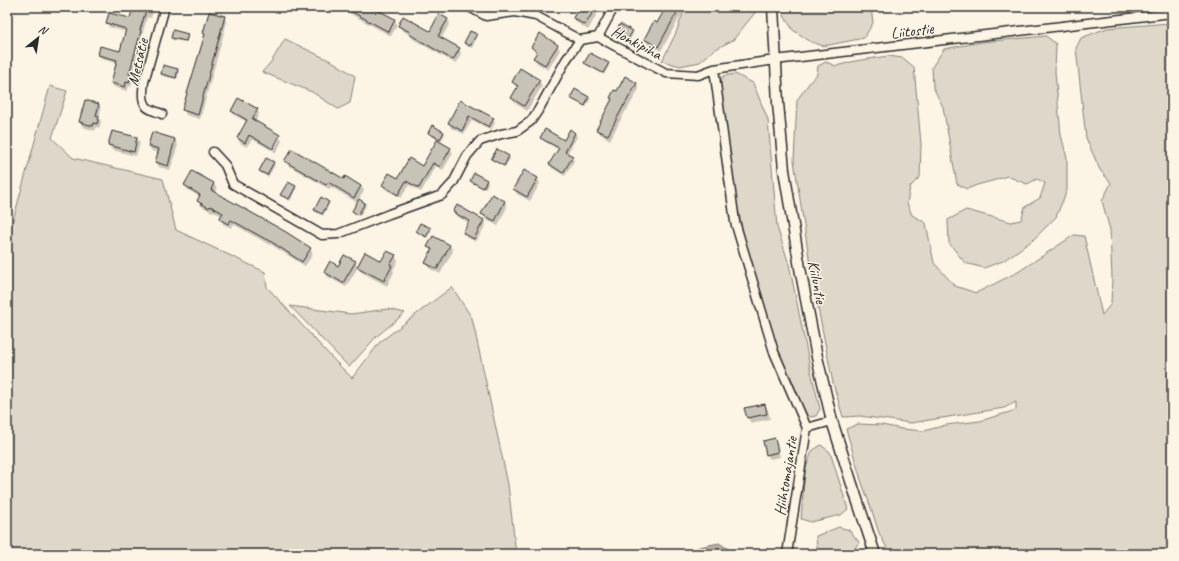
<svg xmlns="http://www.w3.org/2000/svg" width="1179" height="561" font-family="Caveat,sans-serif">
	<style>
		.green { fill: #ded8ca; stroke: #84827a }
		.water { fill: #b4b0a5; stroke: #7d7b74 }
		.shadow { fill: #0003 }
		.building { fill: #c8c3b7; stroke: #2b2b2b }
		.lines { fill: none; stroke-linecap: round; stroke-linejoin: round }
		.minor-casing { stroke: #2b2b2b; stroke-width: 11 }
		.tertiary-casing { stroke: #2b2b2b; stroke-width: 13 }
		.minor { stroke: #fcf5e5; stroke-width: 8 }
		.tertiary { stroke: #fcf5e5; stroke-width: 10 }
		.labels { text-anchor: middle; stroke-width: 3; stroke-linejoin: round; paint-order: stroke }
		.street-label { font-size: 16px; fill: #2b2b2b; stroke: #fcf5e5 }
	</style>
	<rect width="100%" height="100%" fill="#fcf5e5"/>
	<filter id="ink" filterUnits="userSpaceOnUse"><feTurbulence type="fractalNoise" baseFrequency=".025" numOctaves="2"/><feDisplacementMap in="SourceGraphic" scale="8" xChannelSelector="R" yChannelSelector="G"/><feConvolveMatrix kernelMatrix="1 2 1 2 8 2 1 2 1" color-interpolation-filters="sRGB"/></filter>
	<g filter="url(#ink)">
		<path class="green" d="M685,7H757L754,14L733,40L714,50L700,62L680,66L662,61L676,33Z
			M783,7H871L873,23L864,38L824,46L811,42L793,30L783,14Z
			M1170,23L1172,26V554H890L879,533L872,511L861,480L846,429L858,424L882,425L902,429L924,431L946,425L980,421L1016,410V402L1004,408L911,423L860,416L843,417L833,383L813,283L794,161L797,100L810,82L817,74L818,66L826,62L836,66L855,61L888,56L903,58L914,67L921,144L920,177L910,187L907,203L912,215L926,223L934,263L955,286L976,293L1018,272L1074,235L1084,236L1102,315L1111,304L1112,278L1110,230L1102,201L1111,183L1100,170L1086,138L1076,48L1081,38L1107,28Z
			M1046,36L1056,44L1055,72L1061,135L1067,158V190L1056,217L1033,240L1003,261L984,268L965,263L949,243L948,220L966,210L1011,222L1021,220L1025,207L1040,198L1045,183L1037,179L1027,184L1007,176L992,181L977,185L967,189L957,184L943,107L933,87L932,67L944,49L982,42Z
			M285,39L335,63L355,76L350,103L338,109L312,92L262,72L271,62Z
			M735,74L753,83L768,120L777,227L789,264L810,367L820,409L816,416L810,417L804,412L791,378L779,353L747,249L736,200L720,84L723,76Z
			M50,86L67,91L52,138L73,158L163,179L176,230L265,272L267,287L334,360L352,378L380,342L452,287L472,318L508,484L516,554H7V242Z
			M290,306L351,314L388,309L405,313L376,337L349,367Z
			M821,445L830,452L848,509L841,515L811,522L801,519L805,471L812,451Z
			M839,527L849,530L859,542L854,550L846,554H822L817,547L816,536Z"/>
		<path class="water" d="M719,543L727,548L731,554H692L699,547Z"/>
		<path class="shadow" d="M134,7H150L153,12L151,18L147,17L131,77L133,80L131,87L129,86L127,91L114,87L112,83L117,63L101,59L99,54L120,52L126,32L109,27L107,23L131,20Z
			M343,7H370L395,20L397,25L391,36L345,11Z
			M576,7H601L588,30L577,23L574,18L579,10Z
			M637,7H648L646,12Z
			M667,7H684L685,8L661,51L648,44L645,39L658,24Z
			M224,17L227,22L200,119L186,115L184,110L205,35L204,33Z
			M447,19L450,23L441,39L459,49L461,53L456,64L413,39L410,35L402,30L399,26L430,32Z
			M632,31L633,33L629,42L617,36L616,34Z
			M187,34L188,37L187,42L173,40L172,38Z
			M476,35L477,37L472,48L466,45L465,43Z
			M557,45L560,50L548,70L537,63L534,58L537,54L535,52L532,47Z
			M586,63L608,64L609,66L604,75L587,65Z
			M178,70L179,72L177,79L163,76L162,73Z
			M539,81L542,86L527,111L515,103L512,98L518,88L516,87L513,82Z
			M637,84L639,89L627,110H626L610,140L600,134L597,129L612,101L611,98L617,92Z
			M576,90L589,98L590,100L586,107L573,100L572,98Z
			M460,101L493,119L495,123L491,130L472,120L464,134L451,128L449,123Z
			M99,104L101,109L99,118L101,122L99,128L96,127L95,131L83,127L80,122Z
			M257,110L259,114L255,122L280,137H278L271,150L252,139L247,147L240,143L238,138L247,122L234,115L232,111Z
			M444,132L445,134L441,141L430,135L429,133Z
			M575,133L577,137L567,154L572,157L574,161L565,176L552,168L550,164L559,150L544,141L541,138L564,141Z
			M137,138L140,143L136,156L112,150L109,145Z
			M280,138L282,141L276,153L273,151Z
			M175,140L178,145L170,170L159,167L156,162L159,153L152,151L149,146Z
			M450,149L453,153L443,170L436,166L421,192L409,185L401,198L385,189L383,185L399,179L423,167Z
			M497,151L509,157L510,159L505,167L494,161L492,159Z
			M286,162L344,180L361,186L364,191L358,200L364,204L366,206L360,216L354,213L353,211L358,203L331,187L329,189L289,166Z
			M273,163L275,165L268,177L261,173L260,171Z
			M192,172L214,184L217,189L214,193L310,249L313,254L305,266L270,244V245L233,224L231,228L223,224L221,219L222,216L213,211L212,212L201,206L198,201L200,197L188,190L185,185Z
			M537,178L540,183L530,201L517,194L514,189Z
			M472,181H487L488,183L485,189L473,183Z
			M288,183L295,187L297,189L290,201L283,197L282,195Z
			M328,202L329,205L323,216L316,212L315,210Z
			M505,202L507,207L498,226L485,219L483,214Z
			M454,212L484,221L486,224L476,242L466,237L464,233L469,223L456,216Z
			M430,229L431,231L427,238L418,233L417,231Z
			M434,237L450,246L453,251L440,274L429,268L426,263L431,252L429,247Z
			M395,256L398,261L393,270L394,272L387,286L361,272L359,267L381,262Z
			M355,262L358,267L346,287L328,277L325,272Z
			M765,405L768,410L770,419L751,423L748,418L746,409Z
			M775,440L777,444L780,457L770,459L767,454Z"/>
		<path class="building" d="M133,7H147L140,30L141,31L129,74L131,75L129,83L126,82L125,87L111,83L117,60L98,55L100,46L120,51L126,29L106,23L109,13L130,18Z
			M343,7H372L395,19L389,32Z
			M579,7H596L585,25L573,18Z
			M666,7H680L658,47L644,39L654,21L657,23Z
			M209,12L225,16L198,115L182,110L205,34L203,33Z
			M439,14L448,19L438,36L460,48L453,60L409,34L410,32L398,26L403,16L430,31Z
			M620,24L633,31L627,40L615,34Z
			M173,30L188,34L186,41L171,38Z
			M470,31L477,34L470,46L464,43Z
			M540,33L558,45L545,65L533,58L537,52L531,47Z
			M590,53L609,63L603,73L584,63Z
			M163,65L178,69L176,78L161,74Z
			M520,68L540,80L524,106L511,98L518,86L512,82Z
			M625,76L637,83L624,106V105L608,135L596,130L612,99L610,98L614,90L617,91Z
			M575,89L589,97L585,106L570,98Z
			M238,98L258,109L252,119L280,135L273,149L249,135L245,143L237,138L247,120L231,111Z
			M85,100L99,104L96,116H99L97,124L94,123L93,126L79,122Z
			M460,100L494,118L489,127L469,116L462,131L448,123Z
			M432,125L444,132L440,139L428,133Z
			M545,129L564,140L570,129L575,133L565,152L573,156L563,173L549,164L559,148L540,138Z
			M112,131L137,137L134,152L108,145Z
			M152,132L175,139L168,166L155,162L159,149L148,146Z
			M437,140L451,148L440,167L433,163L419,188L406,181L398,195L382,185L389,173L398,178L409,158L422,166Z
			M292,149L344,179L345,176L361,186L354,198L328,182L326,185L284,161Z
			M497,149L509,156L504,166L491,159Z
			M266,158L274,162L267,175L259,171Z
			M524,170L538,178L527,197L513,189Z
			M192,171L214,183L211,190L286,232L311,248L302,262L267,239V240L231,220L228,224L219,219L223,213L210,206L209,208L197,201L200,195L184,185Z
			M474,173L487,180L483,188L470,181Z
			M288,182L296,186L289,199L280,195Z
			M492,194L505,201L495,221L481,214Z
			M321,197L329,202L322,214L314,210Z
			M359,199L365,203L358,215L352,211Z
			M457,205L484,220L474,239L463,233L469,221L453,212Z
			M420,223L431,228L426,237L416,231Z
			M433,236L450,245L437,269L425,263L432,249L427,247Z
			M387,251L396,255L390,265L392,266L384,281L357,267L365,252L381,261Z
			M344,255L356,261L343,283L324,272L330,261L338,266Z
			M765,404L767,414L747,418L744,408Z
			M775,438L778,452L766,455L763,441Z"/>
		<g class="lines">
			<defs>
				<path id="minor" d="M469,7L486,16L515,12L536,16L580,40L598,37L666,73L698,75L714,69L775,60L1172,13
					M598,37L614,7
					M714,69L735,222L774,352L807,428
					M162,114C158,112 150,110 147,107C141,101 143,89 144,82L165,7
					M213,152L225,165L233,184L322,235L338,234L389,214L442,195L453,183L467,156L480,141L501,134L517,131L531,121L539,109L566,60L580,40
					M787,554L807,428L832,421"/>
				<path id="tertiary" d="M773,7L778,103L784,170L800,268L817,357L832,421L851,481L875,554"/>
			</defs>
			<use href="#minor" class="minor-casing"/>
			<use href="#tertiary" class="tertiary-casing"/>
			<use href="#minor" class="minor"/>
			<use href="#tertiary" class="tertiary"/>
		</g>
	</g>
	<g class="labels">
		<g class="street-label">
			<text transform="translate(912 30) rotate(-7)" y="6">Liitostie</text>
			<text transform="translate(637 42) rotate(28)" y="6">Honkipiha</text>
			<text transform="translate(137 62) rotate(-77)" y="6">Metsätie</text>
			<text transform="translate(818 282) rotate(79)" y="6">Kiiluntie</text>
			<text transform="translate(785 476) rotate(-81)" y="6">Hiihtomajantie</text>
		</g>
	</g>
	<rect width="1179" height="561" fill="none" stroke="#fcf5e5" stroke-width="24"/>
	<rect x="12" y="12" width="1155" height="537" fill="none" stroke="#2b2b2b" stroke-width="1.5" filter="url(#ink)"/>
	<g transform="translate(38 38) rotate(30)" stroke="#fcf5e5" stroke-width="3" paint-order="stroke">
	<path d="M0-3L7 15L0 10L-7 15Z" fill="#2b2b2b"/>
	<text y="-6" font-size="11" font-weight="bold" text-anchor="middle" fill="#2b2b2b">N</text>
	</g>
</svg>
